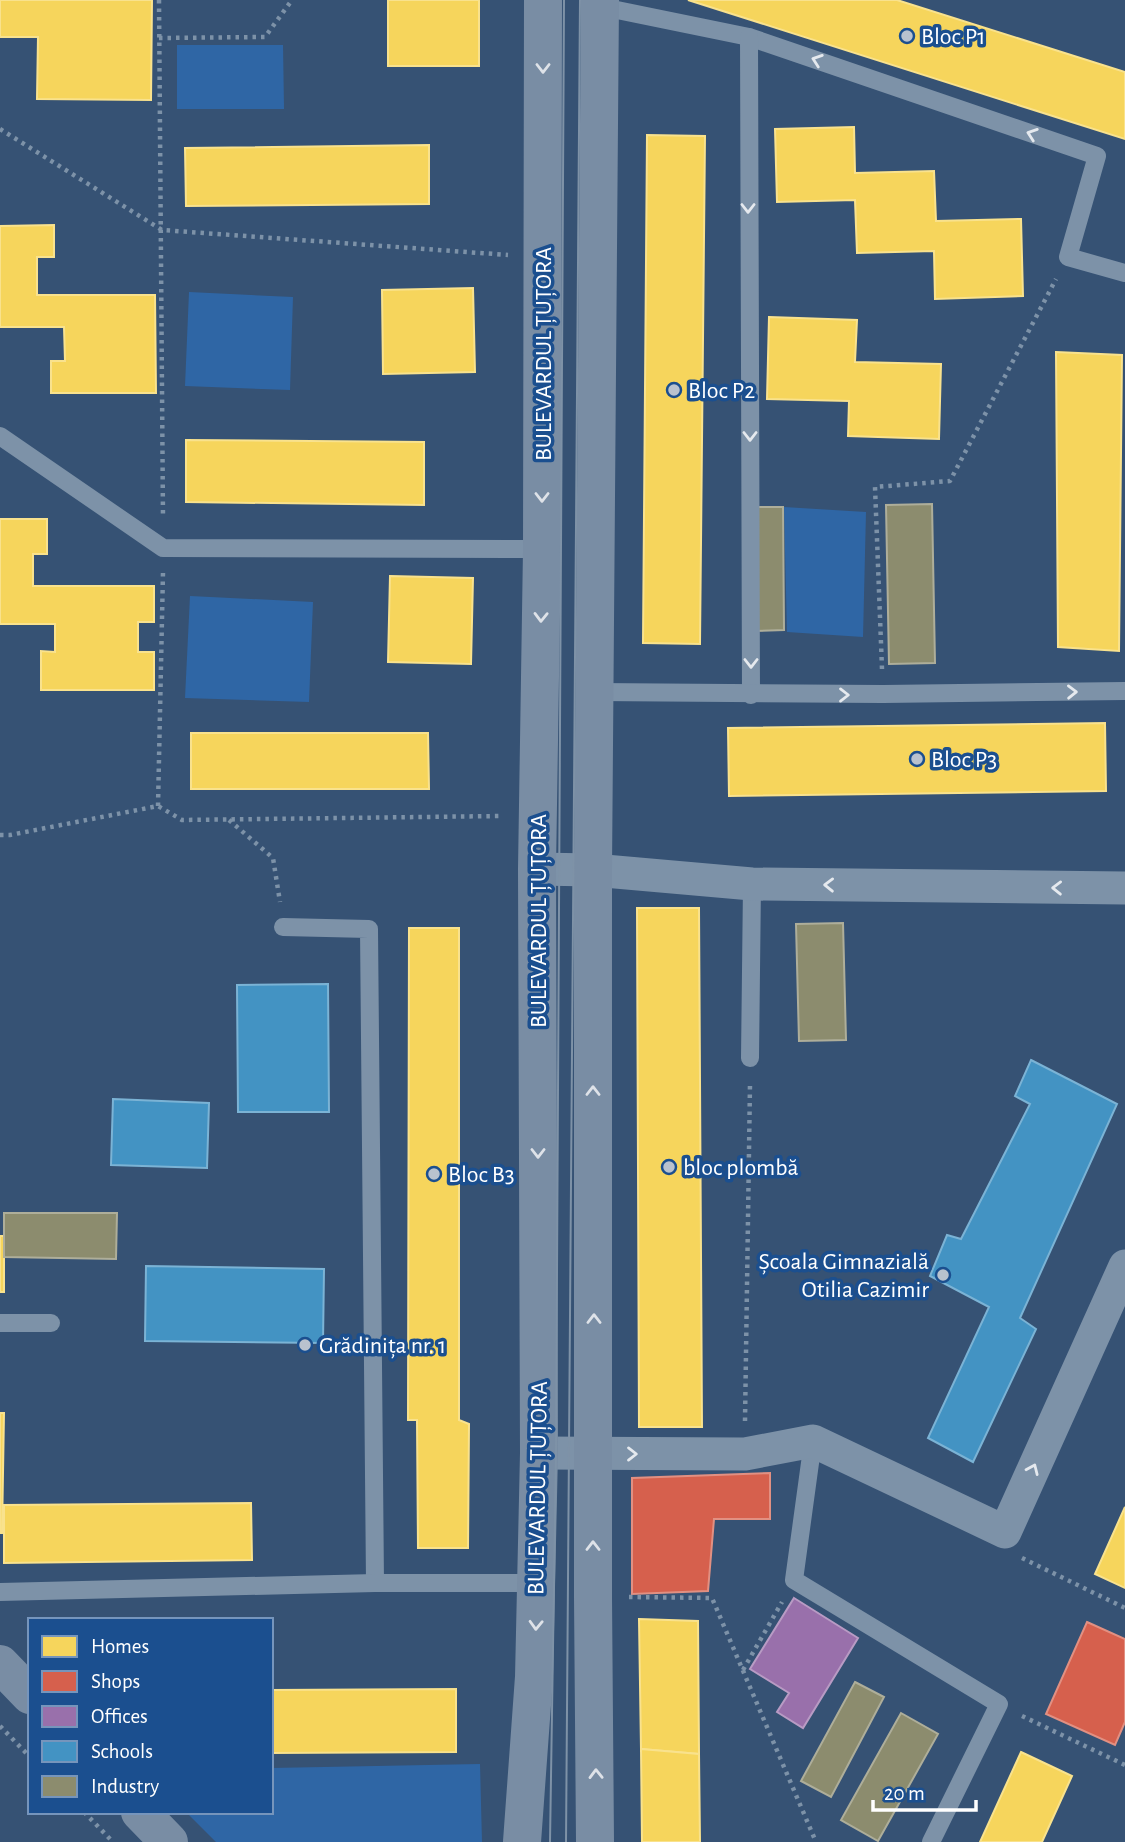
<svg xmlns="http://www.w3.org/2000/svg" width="1125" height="1842" viewBox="0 0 1125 1842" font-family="'Alegreya Sans',sans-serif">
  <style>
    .green { fill: #2f66a5 }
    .homes { fill: #f6d55c; stroke: #f9e28d; stroke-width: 2 }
    .shops { fill: #d6604d; stroke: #e29082; stroke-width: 2 }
    .offices { fill: #9970ab; stroke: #b89bc4; stroke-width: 2 }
    .schools { fill: #4393c3; stroke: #7bb3d5; stroke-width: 2 }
    .industry { fill: #8c8c6e; stroke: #aeae9a; stroke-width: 2 }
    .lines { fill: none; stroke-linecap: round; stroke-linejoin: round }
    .path { stroke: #7d92a8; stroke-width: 4.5; stroke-dasharray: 3.5 5; stroke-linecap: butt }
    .service { stroke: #7d92a8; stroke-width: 18 }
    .minor { stroke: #7d92a8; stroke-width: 33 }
    .secondary { stroke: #798da4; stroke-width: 38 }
    .tram { stroke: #7e92a7; stroke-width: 2 }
    .oneway { stroke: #e5e9ee }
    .oneway2 { stroke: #dee2e8 }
    .poi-dot { fill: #b9c2ce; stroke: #1b4f8f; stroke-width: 2.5 }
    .labels { text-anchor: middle; stroke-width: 7; stroke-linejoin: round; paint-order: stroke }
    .poi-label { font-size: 24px; fill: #fff; stroke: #1b4f8f; text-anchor: start }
    .street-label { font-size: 24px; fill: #fff; stroke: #1b4f8f }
  </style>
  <rect width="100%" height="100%" fill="#365274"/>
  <g class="green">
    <path d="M177,45H283L284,109H177Z"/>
    <path d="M189,292L293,297L290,390L185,386Z"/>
    <path d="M784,507L866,512L863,637L787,632Z"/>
    <path d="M190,596L313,602L309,702L185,698Z"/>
    <path d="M480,1764L482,1842H216L186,1812H271V1768Z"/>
  </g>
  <g class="homes">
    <path d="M0,0H152L151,100L37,99L38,37H0Z"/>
    <rect x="388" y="0" width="91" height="66"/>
    <path d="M688,0H897L1125,72V139Z"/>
    <path d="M854,127L855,173L934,171L936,221L1021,219L1023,296L935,299L934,251L857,253L855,200L777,202L775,129Z"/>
    <path d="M647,135L705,136L700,644L643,643Z"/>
    <path d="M429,145V204L186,206L185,148Z"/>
    <path d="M54,225V257H37V295H155L156,393H51V361H65L64,327H0V226Z"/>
    <path d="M473,288L475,372L383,374L382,290Z"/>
    <path d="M769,317L857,320L855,362L941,364L939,439L848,436L849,401L767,399Z"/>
    <path d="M1056,352L1122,355L1119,651L1058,647Z"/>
    <path d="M186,440L424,442V505L186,502Z"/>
    <path d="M0,519H47V554H33V586H154V622H138V652H154V690H41V651L55,652V624H0Z"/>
    <path d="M390,576L473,578L471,664L388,662Z"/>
    <path d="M1105,723L1106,791L729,796L728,728Z"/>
    <path d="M191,733H428L429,789H191Z"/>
    <path d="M637,908H699L702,1427H639Z"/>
    <path d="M409,928H459V1420L469,1424L468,1548H418L417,1420H408Z"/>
    <rect x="0" y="1236" width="4" height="56"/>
    <path d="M0,1413H4L2,1533H0Z"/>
    <path d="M251,1503L252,1560L4,1563V1505Z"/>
    <path d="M1125,1507V1588L1095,1574Z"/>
    <path d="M639,1619L698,1621L699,1754L641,1749Z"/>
    <path d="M456,1689V1752L271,1753V1690Z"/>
    <path d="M641,1749L699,1754L700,1842H642Z"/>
    <path d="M1021,1752L1072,1776L1042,1842H980Z"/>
  </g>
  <g class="shops">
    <path d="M770,1473V1519H714L708,1591L632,1594V1478Z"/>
    <path d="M1087,1622L1125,1639V1722L1115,1745L1046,1714Z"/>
  </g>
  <path class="offices" d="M794,1598L858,1638L803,1728L777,1712L789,1693L750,1669Z"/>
  <g class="schools">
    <path d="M328,984L329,1112H238L237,985Z"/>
    <path d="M1031,1060L1117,1104L1020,1318L1036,1329L973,1462L928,1438L989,1307L930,1276L947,1235L961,1239L1030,1104L1015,1096Z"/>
    <path d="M113,1099L209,1103L207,1168L111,1165Z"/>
    <path d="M146,1266L324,1269L323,1343L145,1341Z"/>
  </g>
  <g class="industry">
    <path d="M932,504L935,663L889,664L886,505Z"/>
    <path d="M753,507H783L784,630L754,631Z"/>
    <path d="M843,923L846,1040L799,1041L796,924Z"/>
    <path d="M4,1213H117L116,1259L4,1257Z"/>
    <path d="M855,1682L884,1697L831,1797L801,1781Z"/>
    <path d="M901,1713L938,1734L878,1841L841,1820Z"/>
  </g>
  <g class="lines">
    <g class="path">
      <path d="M159,0L163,518"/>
      <path d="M159,38L265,37L292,0"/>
      <path d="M0,129L162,230L508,255"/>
      <path d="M882,669L875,487L950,481L1056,279"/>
      <path d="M158,806L163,572"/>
      <path d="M229,820L273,858L280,902"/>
      <path d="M0,835H10L158,806L182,820L502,816"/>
      <path d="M745,1421L750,1084"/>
      <path d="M1022,1558L1125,1608"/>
      <path d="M629,1597L712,1598L816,1842"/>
      <path d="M743,1670L782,1602"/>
      <path d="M1022,1716L1125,1765"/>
      <path d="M0,1726L30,1757"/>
      <path d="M84,1812L113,1842"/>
    </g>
    <g class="service">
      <path d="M600,10H617L749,37L1097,156L1068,257L1125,273"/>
      <path d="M749,37L751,695"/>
      <path d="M0,436L163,548L542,549"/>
      <path d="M595,692L883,694L1125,691"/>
      <path d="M283,927L369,929L375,1583"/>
      <path d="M750,1058L752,884"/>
      <path d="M0,1323H51"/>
      <path d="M813,1441L794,1580L999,1704L931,1842"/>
      <path d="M0,1592L375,1583H537"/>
    </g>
    <g class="minor">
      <path d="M537,869L593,870L752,884L1125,888"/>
      <path d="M539,1453L745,1454L813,1441L1005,1532L1125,1266"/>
    </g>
    <g class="secondary">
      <path d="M0,1664L30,1695"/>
      <path d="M140,1812L169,1842"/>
      <path d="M522,1842L534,1677L539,1453L537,869L542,549L543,0"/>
      <path d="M595,1842L593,1597V870L600,0"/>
    </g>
    <g class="tram">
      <path d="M550,1842L556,1454L564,0"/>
      <path d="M566,1842C573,1228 577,614 580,0"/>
    </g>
  </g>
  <defs><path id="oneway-chevron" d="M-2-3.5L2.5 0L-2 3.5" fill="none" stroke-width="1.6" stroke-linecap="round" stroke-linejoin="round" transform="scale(1.75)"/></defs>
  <g class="oneway">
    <use href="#oneway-chevron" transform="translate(817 60) rotate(-161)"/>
    <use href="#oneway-chevron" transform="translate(1032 134) rotate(-161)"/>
    <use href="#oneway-chevron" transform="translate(748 208) rotate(90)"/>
    <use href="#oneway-chevron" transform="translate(750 436) rotate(90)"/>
    <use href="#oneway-chevron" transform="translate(751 663) rotate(90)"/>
    <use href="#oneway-chevron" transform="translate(1072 692) rotate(-1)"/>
    <use href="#oneway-chevron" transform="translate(844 695)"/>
    <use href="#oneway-chevron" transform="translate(829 885) rotate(-179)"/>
    <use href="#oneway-chevron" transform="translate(1057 888) rotate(-179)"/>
    <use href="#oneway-chevron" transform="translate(632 1454)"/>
    <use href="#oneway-chevron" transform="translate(1033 1469) rotate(-66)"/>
  </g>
  <g class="oneway2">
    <use href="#oneway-chevron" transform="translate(543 68) rotate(90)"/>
    <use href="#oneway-chevron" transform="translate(542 497) rotate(90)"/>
    <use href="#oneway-chevron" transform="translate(541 617) rotate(91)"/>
    <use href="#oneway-chevron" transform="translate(593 1091) rotate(-90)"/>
    <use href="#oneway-chevron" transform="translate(538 1153) rotate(90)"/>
    <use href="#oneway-chevron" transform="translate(594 1319) rotate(-90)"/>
    <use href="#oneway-chevron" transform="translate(593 1546) rotate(-90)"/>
    <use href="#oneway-chevron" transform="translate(536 1625) rotate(92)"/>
    <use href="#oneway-chevron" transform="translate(596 1774) rotate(-91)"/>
  </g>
  <g class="poi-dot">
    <circle cx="907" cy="36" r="7"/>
    <circle cx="674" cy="390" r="7"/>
    <circle cx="917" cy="759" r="7"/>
    <circle cx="669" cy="1167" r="7"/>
    <circle cx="434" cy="1174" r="7"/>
    <circle cx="943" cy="1275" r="7"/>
    <circle cx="305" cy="1345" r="7"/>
  </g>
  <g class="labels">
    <g class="poi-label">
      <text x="921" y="44">Bloc P1</text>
      <text x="688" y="398">Bloc P2</text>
      <text x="931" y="767">Bloc P3</text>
      <text x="683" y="1175">bloc plombă</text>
      <text x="448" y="1182">Bloc B3</text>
      <text x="929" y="1269" text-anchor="end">Școala Gimnazială<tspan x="929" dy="28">Otilia Cazimir</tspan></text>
      <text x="319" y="1353">Grădinița nr. 1</text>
    </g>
    <g class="street-label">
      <text transform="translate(543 354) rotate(-90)" y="8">BULEVARDUL ȚUȚORA</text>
      <text transform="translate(538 921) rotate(-90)" y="8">BULEVARDUL ȚUȚORA</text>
      <text transform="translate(537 1488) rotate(-89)" y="8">BULEVARDUL ȚUȚORA</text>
    </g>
  </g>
  <rect x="28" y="1618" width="245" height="196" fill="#1b4f8f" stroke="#7695bc" stroke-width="2"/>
  <rect x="42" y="1636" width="35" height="21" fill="#f6d55c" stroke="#7695bc" stroke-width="2"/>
  <text x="91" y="1653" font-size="21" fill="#ffffff">Homes</text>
  <rect x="42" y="1671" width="35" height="21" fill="#d6604d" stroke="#7695bc" stroke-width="2"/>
  <text x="91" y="1688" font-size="21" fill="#ffffff">Shops</text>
  <rect x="42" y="1706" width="35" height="21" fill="#9970ab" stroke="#7695bc" stroke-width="2"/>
  <text x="91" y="1723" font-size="21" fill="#ffffff">Offices</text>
  <rect x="42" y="1741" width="35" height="21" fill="#4393c3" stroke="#7695bc" stroke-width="2"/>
  <text x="91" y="1758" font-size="21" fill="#ffffff">Schools</text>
  <rect x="42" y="1776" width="35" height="21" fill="#8c8c6e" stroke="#7695bc" stroke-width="2"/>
  <text x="91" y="1793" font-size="21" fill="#ffffff">Industry</text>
  <path d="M873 1800v10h103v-10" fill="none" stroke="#ffffff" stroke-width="3.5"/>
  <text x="884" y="1800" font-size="21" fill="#ffffff" stroke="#1b4f8f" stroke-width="5" paint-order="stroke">20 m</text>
</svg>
